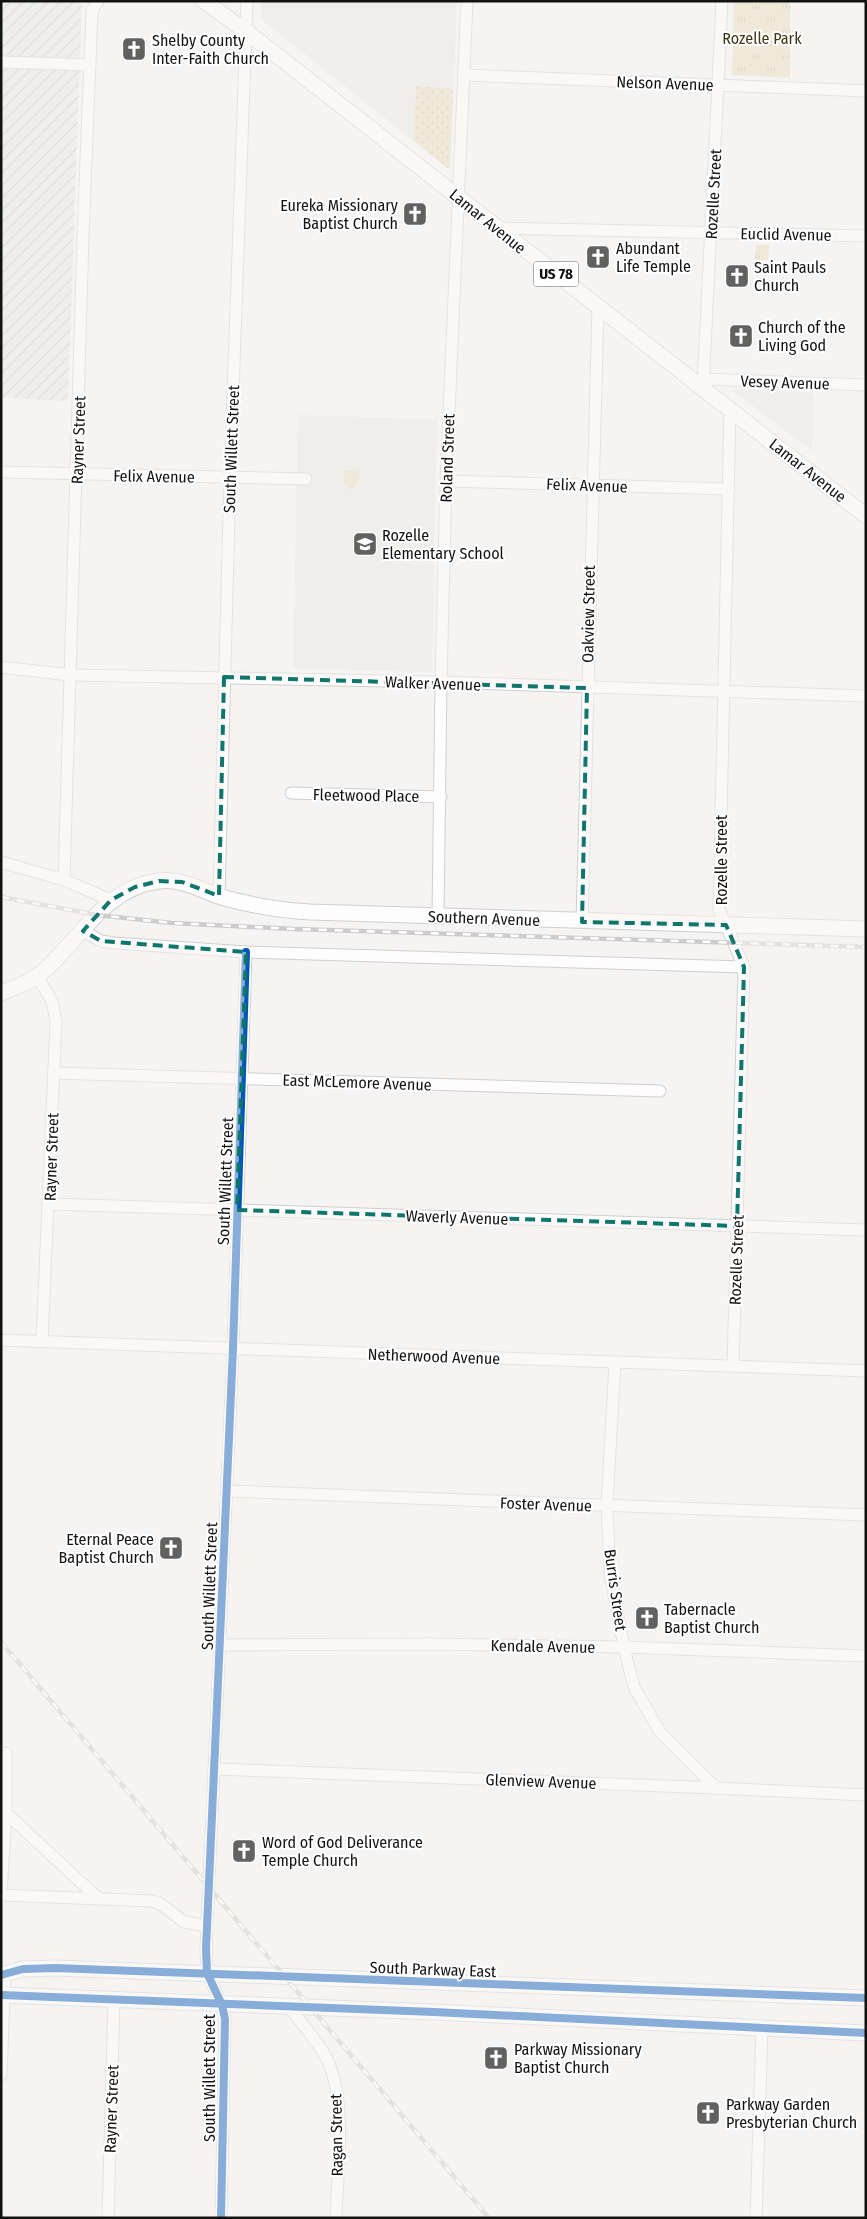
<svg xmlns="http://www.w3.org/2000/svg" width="867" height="2219" viewBox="0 0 867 2219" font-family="'Fira Sans Condensed',sans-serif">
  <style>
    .built { fill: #e9e6e0 }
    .industrial { fill: url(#industrial-furrows) }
    .grass { fill: url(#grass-dots) }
    .park { fill: url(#park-tufts) }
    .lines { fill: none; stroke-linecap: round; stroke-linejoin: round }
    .minor-casing { stroke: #d0cfce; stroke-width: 13 }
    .major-casing { stroke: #d0cfce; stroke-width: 17 }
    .minor { stroke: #fefdfd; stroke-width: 11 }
    .major { stroke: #fefdfd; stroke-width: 15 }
    .rail-casing { stroke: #cdcccc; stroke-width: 4.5 }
    .rail { stroke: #fff; stroke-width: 2.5; stroke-dasharray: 8; stroke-linecap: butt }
    .cycleway-casing { stroke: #fff; stroke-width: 11 }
    .cycleway { stroke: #0057b8; stroke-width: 8 }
    .marked { fill: none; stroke: #0f766e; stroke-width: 4; stroke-dasharray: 10 6; stroke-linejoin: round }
    .labels { text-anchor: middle; stroke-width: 4; stroke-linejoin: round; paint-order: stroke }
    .shield { fill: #fff; stroke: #595958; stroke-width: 1 }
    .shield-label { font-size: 15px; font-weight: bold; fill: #121211 }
    .park-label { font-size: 16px; fill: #403514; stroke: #fff }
    .poi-label { font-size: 16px; fill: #121211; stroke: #fff; text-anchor: start }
    .street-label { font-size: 16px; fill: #121211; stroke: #fff }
  </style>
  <defs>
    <pattern id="industrial-furrows" width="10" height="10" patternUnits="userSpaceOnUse" patternTransform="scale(1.25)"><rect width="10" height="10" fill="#e9e6e0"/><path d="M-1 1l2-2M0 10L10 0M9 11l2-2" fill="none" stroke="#c7c4bf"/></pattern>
    <pattern id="grass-dots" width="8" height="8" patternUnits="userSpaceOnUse" patternTransform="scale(1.25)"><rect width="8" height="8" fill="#e8dcbd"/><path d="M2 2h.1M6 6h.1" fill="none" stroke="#c6bca1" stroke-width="1.8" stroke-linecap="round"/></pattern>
    <pattern id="park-tufts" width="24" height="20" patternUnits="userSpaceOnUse" patternTransform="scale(1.25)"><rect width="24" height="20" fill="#e8dcbd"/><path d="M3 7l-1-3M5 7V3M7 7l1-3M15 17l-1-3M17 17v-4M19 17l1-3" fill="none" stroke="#c6bca1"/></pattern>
  </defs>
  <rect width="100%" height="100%" fill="#f5f4f3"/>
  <g class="built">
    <path d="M261,1H457L450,170L261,19Z"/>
    <path d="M734,389L814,393L812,451L733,391Z"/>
    <path d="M298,415L437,419L432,672L293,669Z"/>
  </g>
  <path class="industrial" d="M1,1H82L68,401L1,398Z"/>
  <path class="grass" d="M416,86L453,89L450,167L447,168L414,141Z"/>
  <g class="park">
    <path d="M734,1H790V78L732,75Z"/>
    <path d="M756,245H769L768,260H755Z"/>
    <path d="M345,471H358V485H355L354,489H347V485L344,484Z"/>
  </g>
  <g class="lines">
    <defs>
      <g id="minor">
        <path d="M1,62L90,65"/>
        <path d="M464,75L866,91"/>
        <path d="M496,228L866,236"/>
        <path d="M704,379L866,385"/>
        <path d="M703,387L722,1"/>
        <path d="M730,409L719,909L744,967L733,1366"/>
        <path d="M1,472L306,479"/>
        <path d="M446,481L729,489"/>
        <path d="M1,667L70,675L441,682L866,696"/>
        <path d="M291,793L441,797"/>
        <path d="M1,862L64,880L111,900"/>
        <path d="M64,880L83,236L92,11L98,1"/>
        <path d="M219,896L230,477L247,1"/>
        <path d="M438,916L441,682L446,481L467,1"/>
        <path d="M582,922L598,307"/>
        <path d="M83,931L101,941L115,943L246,952L744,967"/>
        <path d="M37,976L52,1001L56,1022L42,1341"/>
        <path d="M53,1073L660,1091"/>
        <path d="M49,1204L866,1230"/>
        <path d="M1,1340L866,1371"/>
        <path d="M615,1362L607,1506L610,1573L624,1647L634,1687L660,1732L716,1788"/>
        <path d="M227,1491L866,1515"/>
        <path d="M221,1645L428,1644L624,1647L866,1656"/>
        <path d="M6,1753V1813L1,1895L153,1901L162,1905L184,1922L207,1926"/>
        <path d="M215,1769L716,1788L866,1795"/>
        <path d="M6,1813L99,1899"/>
        <path d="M288,2006C300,2021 313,2036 323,2052C349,2095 337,2169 336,2218"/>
        <path d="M1,2075L5,1972"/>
        <path d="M108,2218L114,2000"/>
        <path d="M221,2218L225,2019L222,2005L207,1973L206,1949L233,1348L246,952"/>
        <path d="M756,2218L762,2027"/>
      </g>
      <g id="major">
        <path d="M204,1L247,32L866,516"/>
        <path d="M1,993C14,988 28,983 39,975C78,943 104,887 159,881C182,878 200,890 221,897C253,906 277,910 310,912L866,929"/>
        <path d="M1,1975L23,1969L55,1968L866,1998"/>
        <path d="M1,1995L434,2012L866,2033"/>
      </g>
    </defs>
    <use href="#minor" class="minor-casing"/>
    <use href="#major" class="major-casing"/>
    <use href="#minor" class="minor"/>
    <use href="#major" class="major"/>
    <defs>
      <g id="rail">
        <path d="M1,897L97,915L172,923L294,929L866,947"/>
        <path d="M1,1642L489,2218"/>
      </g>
    </defs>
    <use href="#rail" class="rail-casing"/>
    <use href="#rail" class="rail"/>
    <defs>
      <g id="cycleway">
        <path d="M1,1975L23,1969L55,1968L866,1998"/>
        <path d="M1,1995L434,2012L866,2033"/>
        <path d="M221,2218L225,2019L222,2005L207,1973L206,1949L233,1348L246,952"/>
      </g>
    </defs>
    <use href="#cycleway" class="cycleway-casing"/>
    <use href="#cycleway" class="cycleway"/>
  </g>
  <path d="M0 0H867V2219H0ZM224,677L587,688L582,922L726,925L744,967L737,1226L237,1210L246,952L101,941L83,931L111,900L135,887L159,881L182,882L219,896Z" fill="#f5f4f3" fill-opacity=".55" fill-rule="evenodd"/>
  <path class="marked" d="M224,677L587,688L582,922L726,925L744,967L737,1226L237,1210L246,952L101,941L83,931L111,900L135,887L159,881L182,882L219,896Z"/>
  <defs>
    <symbol id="church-square" viewBox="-11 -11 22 22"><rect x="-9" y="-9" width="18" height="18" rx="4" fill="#616160" stroke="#fff"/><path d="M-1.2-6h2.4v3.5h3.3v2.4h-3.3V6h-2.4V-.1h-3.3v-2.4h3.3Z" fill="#fff"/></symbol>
    <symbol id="school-square" viewBox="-11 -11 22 22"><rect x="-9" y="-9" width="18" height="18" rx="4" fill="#616160" stroke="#fff"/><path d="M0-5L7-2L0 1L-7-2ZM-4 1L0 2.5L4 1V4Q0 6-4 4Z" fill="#fff"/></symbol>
  </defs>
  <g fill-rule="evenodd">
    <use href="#church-square" x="120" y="35" width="28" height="28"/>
    <use href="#church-square" x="401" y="200" width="28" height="28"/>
    <use href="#church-square" x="584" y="243" width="28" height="28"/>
    <use href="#church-square" x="723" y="262" width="28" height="28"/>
    <use href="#church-square" x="727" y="322" width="28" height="28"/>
    <use href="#school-square" x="351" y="530" width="28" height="28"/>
    <use href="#church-square" x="157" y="1534" width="28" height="28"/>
    <use href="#church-square" x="633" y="1604" width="28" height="28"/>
    <use href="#church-square" x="230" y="1837" width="28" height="28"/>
    <use href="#church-square" x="482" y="2044" width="28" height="28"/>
    <use href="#church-square" x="694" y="2099" width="28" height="28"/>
  </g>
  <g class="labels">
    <rect class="shield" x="533.5" y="261.5" width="45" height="25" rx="4"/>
    <g class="shield-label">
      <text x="556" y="279">US 78</text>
    </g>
    <g class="park-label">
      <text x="762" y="44">Rozelle Park</text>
    </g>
    <g class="poi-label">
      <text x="152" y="46">Shelby County<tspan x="152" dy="18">Inter-Faith Church</tspan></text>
      <text x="398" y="211" text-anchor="end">Eureka Missionary<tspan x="398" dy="18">Baptist Church</tspan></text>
      <text x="616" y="254">Abundant<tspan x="616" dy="18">Life Temple</tspan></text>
      <text x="754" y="273">Saint Pauls<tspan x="754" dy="18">Church</tspan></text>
      <text x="758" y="333">Church of the<tspan x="758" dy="18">Living God</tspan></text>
      <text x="382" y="541">Rozelle<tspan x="382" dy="18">Elementary School</tspan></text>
      <text x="154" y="1545" text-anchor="end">Eternal Peace<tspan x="154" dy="18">Baptist Church</tspan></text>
      <text x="664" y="1615">Tabernacle<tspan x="664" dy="18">Baptist Church</tspan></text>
      <text x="262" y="1848">Word of God Deliverance<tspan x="262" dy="18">Temple Church</tspan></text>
      <text x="514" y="2055">Parkway Missionary<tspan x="514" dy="18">Baptist Church</tspan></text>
      <text x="726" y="2110">Parkway Garden<tspan x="726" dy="18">Presbyterian Church</tspan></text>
    </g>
    <g class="street-label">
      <text transform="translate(665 83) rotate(2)" y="6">Nelson Avenue</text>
      <text transform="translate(713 194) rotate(-87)" y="6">Rozelle Street</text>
      <text transform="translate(488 221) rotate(39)" y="6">Lamar Avenue</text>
      <text transform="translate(786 234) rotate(1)" y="6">Euclid Avenue</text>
      <text transform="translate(785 382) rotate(2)" y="6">Vesey Avenue</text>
      <text transform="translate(78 440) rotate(-88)" y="6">Rayner Street</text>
      <text transform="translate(231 449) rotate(-88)" y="6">South Willett Street</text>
      <text transform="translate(447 458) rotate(-88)" y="6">Roland Street</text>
      <text transform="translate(808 470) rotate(38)" y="6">Lamar Avenue</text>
      <text transform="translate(154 476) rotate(1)" y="6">Felix Avenue</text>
      <text transform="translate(587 485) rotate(2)" y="6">Felix Avenue</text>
      <text transform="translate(588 614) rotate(-89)" y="6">Oakview Street</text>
      <text transform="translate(433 683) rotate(2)" y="6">Walker Avenue</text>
      <text transform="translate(366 795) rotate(1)" y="6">Fleetwood Place</text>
      <text transform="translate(721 860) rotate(-90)" y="6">Rozelle Street</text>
      <text transform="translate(484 918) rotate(2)" y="6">Southern Avenue</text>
      <text transform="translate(357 1082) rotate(2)" y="6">East McLemore Avenue</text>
      <text transform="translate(51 1157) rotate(-88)" y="6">Rayner Street</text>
      <text transform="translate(225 1181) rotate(-88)" y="6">South Willett Street</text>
      <text transform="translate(457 1217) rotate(2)" y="6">Waverly Avenue</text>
      <text transform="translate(736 1260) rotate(-88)" y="6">Rozelle Street</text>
      <text transform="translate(434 1356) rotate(2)" y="6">Netherwood Avenue</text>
      <text transform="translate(546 1504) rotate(2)" y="6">Foster Avenue</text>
      <text transform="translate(209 1586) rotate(-88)" y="6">South Willett Street</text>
      <text transform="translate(616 1590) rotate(82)" y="6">Burris Street</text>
      <text transform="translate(543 1646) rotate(1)" y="6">Kendale Avenue</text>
      <text transform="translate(541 1781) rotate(2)" y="6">Glenview Avenue</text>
      <text transform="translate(433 1969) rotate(2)" y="6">South Parkway East</text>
      <text transform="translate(209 2078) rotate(-90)" y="6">South Willett Street</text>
      <text transform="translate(111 2109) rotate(-88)" y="6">Rayner Street</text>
      <text transform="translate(336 2135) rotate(-91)" y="6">Ragan Street</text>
    </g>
  </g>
  <rect width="867" height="2219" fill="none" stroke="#121211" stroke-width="5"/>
</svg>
